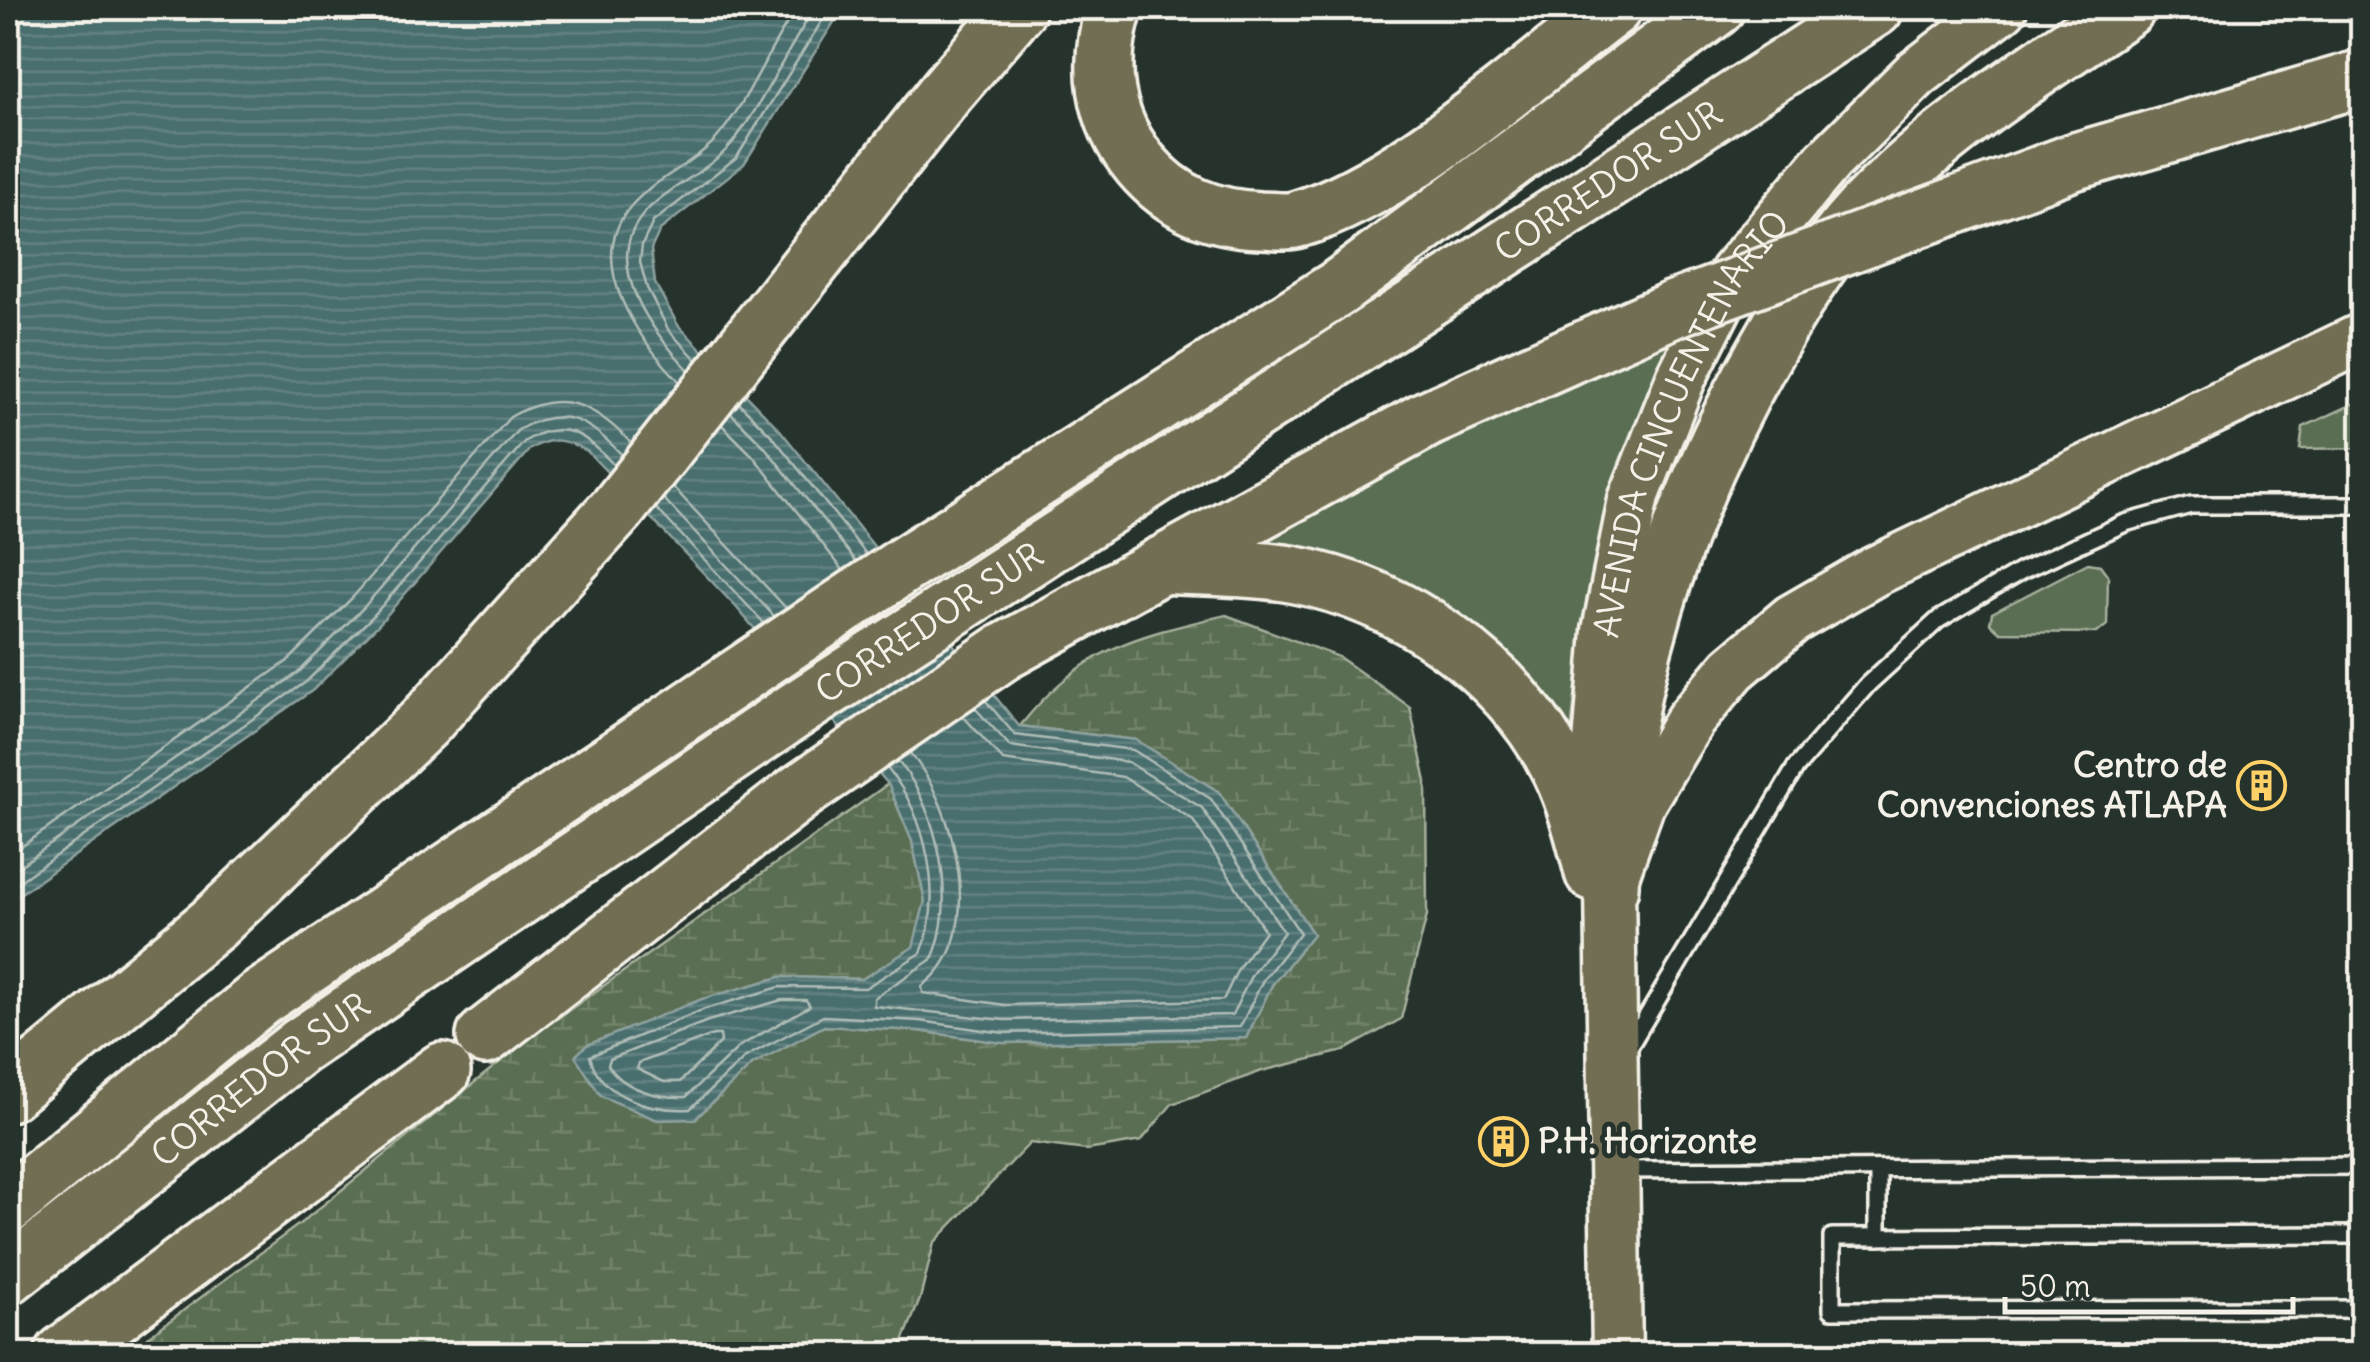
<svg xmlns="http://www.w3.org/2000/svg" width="2370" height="1362" viewBox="0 0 2370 1362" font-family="Delius,sans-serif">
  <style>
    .green { fill: #5a6e52; stroke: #a7b09d; stroke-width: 2.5 }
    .wetland { fill: url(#wetland-marsh); stroke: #a7b09d; stroke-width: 2.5 }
    .water { fill: url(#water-rules); stroke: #8ea29f; stroke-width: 2.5 }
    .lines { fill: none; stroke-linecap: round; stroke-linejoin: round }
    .shore { stroke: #b0bdb7; stroke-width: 2.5 }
    .service-casing { stroke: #f4f1e8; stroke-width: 22 }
    .primary-casing { stroke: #f4f1e8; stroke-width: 55 }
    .motorway-casing { stroke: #f4f1e8; stroke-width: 62 }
    .service { stroke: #26332d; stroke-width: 15 }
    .primary { stroke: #726e52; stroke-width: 48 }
    .motorway { stroke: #726e52; stroke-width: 55 }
    .motorway-bridge-casing { stroke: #f4f1e8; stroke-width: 62; stroke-linecap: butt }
    .motorway-bridge { stroke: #726e52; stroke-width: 55 }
    .labels { text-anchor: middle; stroke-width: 10; stroke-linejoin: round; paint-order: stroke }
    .street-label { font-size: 35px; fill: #f4f1e8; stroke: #26332d }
    .poi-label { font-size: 35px; font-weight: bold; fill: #f4f1e8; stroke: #26332d; text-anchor: end }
  </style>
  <defs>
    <pattern id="wetland-marsh" width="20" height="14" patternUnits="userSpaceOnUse" patternTransform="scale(2.5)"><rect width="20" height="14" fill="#5a6e52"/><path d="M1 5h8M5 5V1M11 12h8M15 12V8" fill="none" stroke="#72836b"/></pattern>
    <pattern id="water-rules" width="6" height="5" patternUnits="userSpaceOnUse" patternTransform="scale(2.5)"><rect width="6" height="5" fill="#4a6e6e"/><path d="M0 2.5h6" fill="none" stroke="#658383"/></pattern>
  </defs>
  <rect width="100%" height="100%" fill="#26332d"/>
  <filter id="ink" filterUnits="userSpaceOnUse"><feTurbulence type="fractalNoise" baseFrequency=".01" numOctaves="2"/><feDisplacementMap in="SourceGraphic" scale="20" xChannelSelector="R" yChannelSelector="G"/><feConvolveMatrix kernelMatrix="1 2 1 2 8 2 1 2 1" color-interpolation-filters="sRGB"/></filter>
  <g filter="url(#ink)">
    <g class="green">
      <path d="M1687,326L1613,499L1583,622L1570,742L1540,701L1228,546L1400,449Z"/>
      <path d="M2362,400V448L2300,449L2303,427Z"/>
      <path d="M2088,563L2100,565L2108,576L2107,625L2097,633L2000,632L1990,623L1992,613Z"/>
    </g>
    <path class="wetland" d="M1226,615L1339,657L1410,707L1426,782L1427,915L1401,1019L1343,1051L1262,1071L1172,1104L1141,1141L1087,1150L1030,1143L934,1243L920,1299L898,1354H125L302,1222L527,1040L888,784L912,841L925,901L914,947L862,979L780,977L702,1000L587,1045L576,1057L695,1119L753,1064L824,1026L919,1031L1003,1043L1246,1038L1272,985L1313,934L1219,792L1136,740L1020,726C1083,648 1131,637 1226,615Z"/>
    <path class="water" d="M8,8H843L744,164L660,230L651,249L655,283L678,325L780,430L1019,726L1136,740L1219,792L1313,934L1272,985L1246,1038L1003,1043L919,1031L824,1026L753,1064L695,1119L657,1120L601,1096L575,1056L587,1045L702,999L780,977L862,979L913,947L925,901L912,841L888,784L736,607L587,451C564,439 553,436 530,449L380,623L313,690L8,902Z"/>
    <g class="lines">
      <g class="shore">
        <path d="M697,360L669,331L647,288L640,262L642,245L653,222L737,157L830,8"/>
        <path d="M689,370C654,334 601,266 642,216C664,189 702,175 726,150C757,117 787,48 815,8"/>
        <path d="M680,382C639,340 582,263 631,206C654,179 692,165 716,139C749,101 768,48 797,8"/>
        <path d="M739,403L773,437L866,554"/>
        <path d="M731,413L764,446L856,561"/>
        <path d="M722,425L753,456L843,570"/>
        <path d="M673,487L786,608"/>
        <path d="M664,499L774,616"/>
        <path d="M656,508L764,623"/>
        <path d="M910,753C956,806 989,940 922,986L923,993L1005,1005L1223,1000L1239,967L1265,931L1192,819L1123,777L1003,760L963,716"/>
        <path d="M898,761C938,808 958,902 932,959L874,998V1006L1004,1020L1232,1015L1252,974L1284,932L1202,808L1128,762L1010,746L975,708"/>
        <path d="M887,768C927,815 944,897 921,953L865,988L780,987L705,1009L590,1056C600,1098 652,1111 690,1109L747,1056L823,1016L920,1021L1004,1033L1240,1027L1263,980L1300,933L1211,799L1133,750L1015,735L986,701"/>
        <path d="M8,856L288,661L353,597L510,417C561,388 593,403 631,443"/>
        <path d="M8,874L298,673L364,607L518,430C563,404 589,420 622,455"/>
        <path d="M8,889L306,682L373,616L525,441C565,417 585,435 614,465"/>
        <path d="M782,1000H806L810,1006L740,1046L686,1097C658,1098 624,1090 608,1065L610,1059L708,1021Z"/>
        <path d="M713,1035H720L721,1042L680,1082H664L637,1069L639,1063Z"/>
      </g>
      <defs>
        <g id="service">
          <path d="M1627,1050L1796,767L1868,684L1938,620L2021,571L2125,523L2191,505H2362"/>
          <path d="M1878,1169V1237"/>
          <path d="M1621,1170L2362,1166"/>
          <path d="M2362,1235L1832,1237V1310L2362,1309"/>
        </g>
        <g id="primary">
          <path id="s1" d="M1594,795L1607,631L1633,500L1681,378L1734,273L1828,161L1916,74L2002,8"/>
          <path d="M1617,1354L1610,887L1640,803L1690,720L1733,669L1792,619L1875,571L2362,338"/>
        </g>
        <g id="motorway">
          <path d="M1114,8C1097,64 1102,118 1141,165C1173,203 1212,218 1260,220C1272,220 1287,223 1298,219C1402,189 1525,74 1613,8"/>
          <path d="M2076,161L2362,78"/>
          <path d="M1161,565C1203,568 1249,567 1291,574C1401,594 1510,668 1560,770C1576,803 1584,837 1593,872"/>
          <path d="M1610,887C1614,696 1673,512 1768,347C1798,294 1834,237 1879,194C1953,122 2043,65 2127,8"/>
          <path d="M485,1036L800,792L1002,653L1427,419"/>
          <path d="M8,1093L214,923L424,723L618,508L947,91L1018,8"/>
          <path d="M8,1205L259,999L904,565L1337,289L1716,8"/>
          <path id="s2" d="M8,1276L300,1046L797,709L1875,8"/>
          <path d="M63,1354L442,1071"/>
        </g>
      </defs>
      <use href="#service" class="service-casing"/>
      <use href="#primary" class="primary-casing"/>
      <use href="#motorway" class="motorway-casing"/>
      <use href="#service" class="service"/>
      <use href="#primary" class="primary"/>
      <use href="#motorway" class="motorway"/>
      <defs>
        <path id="motorway-bridge" d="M1427,419L1674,309L2076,161"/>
      </defs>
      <use href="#motorway-bridge" class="motorway-bridge-casing"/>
      <use href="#motorway-bridge" class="motorway-bridge"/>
    </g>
  </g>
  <defs>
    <symbol id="building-ring" viewBox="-11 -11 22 22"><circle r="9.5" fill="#26332d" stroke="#ffd166" stroke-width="1.5"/><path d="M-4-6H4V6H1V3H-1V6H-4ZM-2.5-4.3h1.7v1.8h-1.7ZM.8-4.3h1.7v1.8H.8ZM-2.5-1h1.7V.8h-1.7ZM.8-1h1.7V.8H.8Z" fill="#ffd166"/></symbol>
  </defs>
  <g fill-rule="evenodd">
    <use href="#building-ring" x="2234" y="758" width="55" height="55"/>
    <use href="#building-ring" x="1476" y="1114" width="55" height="55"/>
  </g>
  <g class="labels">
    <g class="street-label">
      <text dy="12" stroke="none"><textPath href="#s2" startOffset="1940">CORREDOR SUR</textPath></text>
      <text dy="12" stroke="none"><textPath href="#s1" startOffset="390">AVENIDA CINCUENTENARIO</textPath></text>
      <text dy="12" stroke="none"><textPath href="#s2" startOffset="1130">CORREDOR SUR</textPath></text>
      <text dy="12" stroke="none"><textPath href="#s2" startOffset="320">CORREDOR SUR</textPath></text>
    </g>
    <g class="poi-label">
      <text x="2227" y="777">Centro de<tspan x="2227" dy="40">Convenciones ATLAPA</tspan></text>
      <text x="1538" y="1153" text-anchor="start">P.H. Horizonte</text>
    </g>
  </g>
  <rect width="2370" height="1362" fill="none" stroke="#26332d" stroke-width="40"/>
  <rect x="20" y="20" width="2330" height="1322" fill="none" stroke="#f4f1e8" stroke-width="4" filter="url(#ink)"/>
  <path d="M2005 1297v15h288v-15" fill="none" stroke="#f4f1e8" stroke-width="5"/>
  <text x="2020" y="1297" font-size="30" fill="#f4f1e8" stroke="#26332d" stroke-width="8" paint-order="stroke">50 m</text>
</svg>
